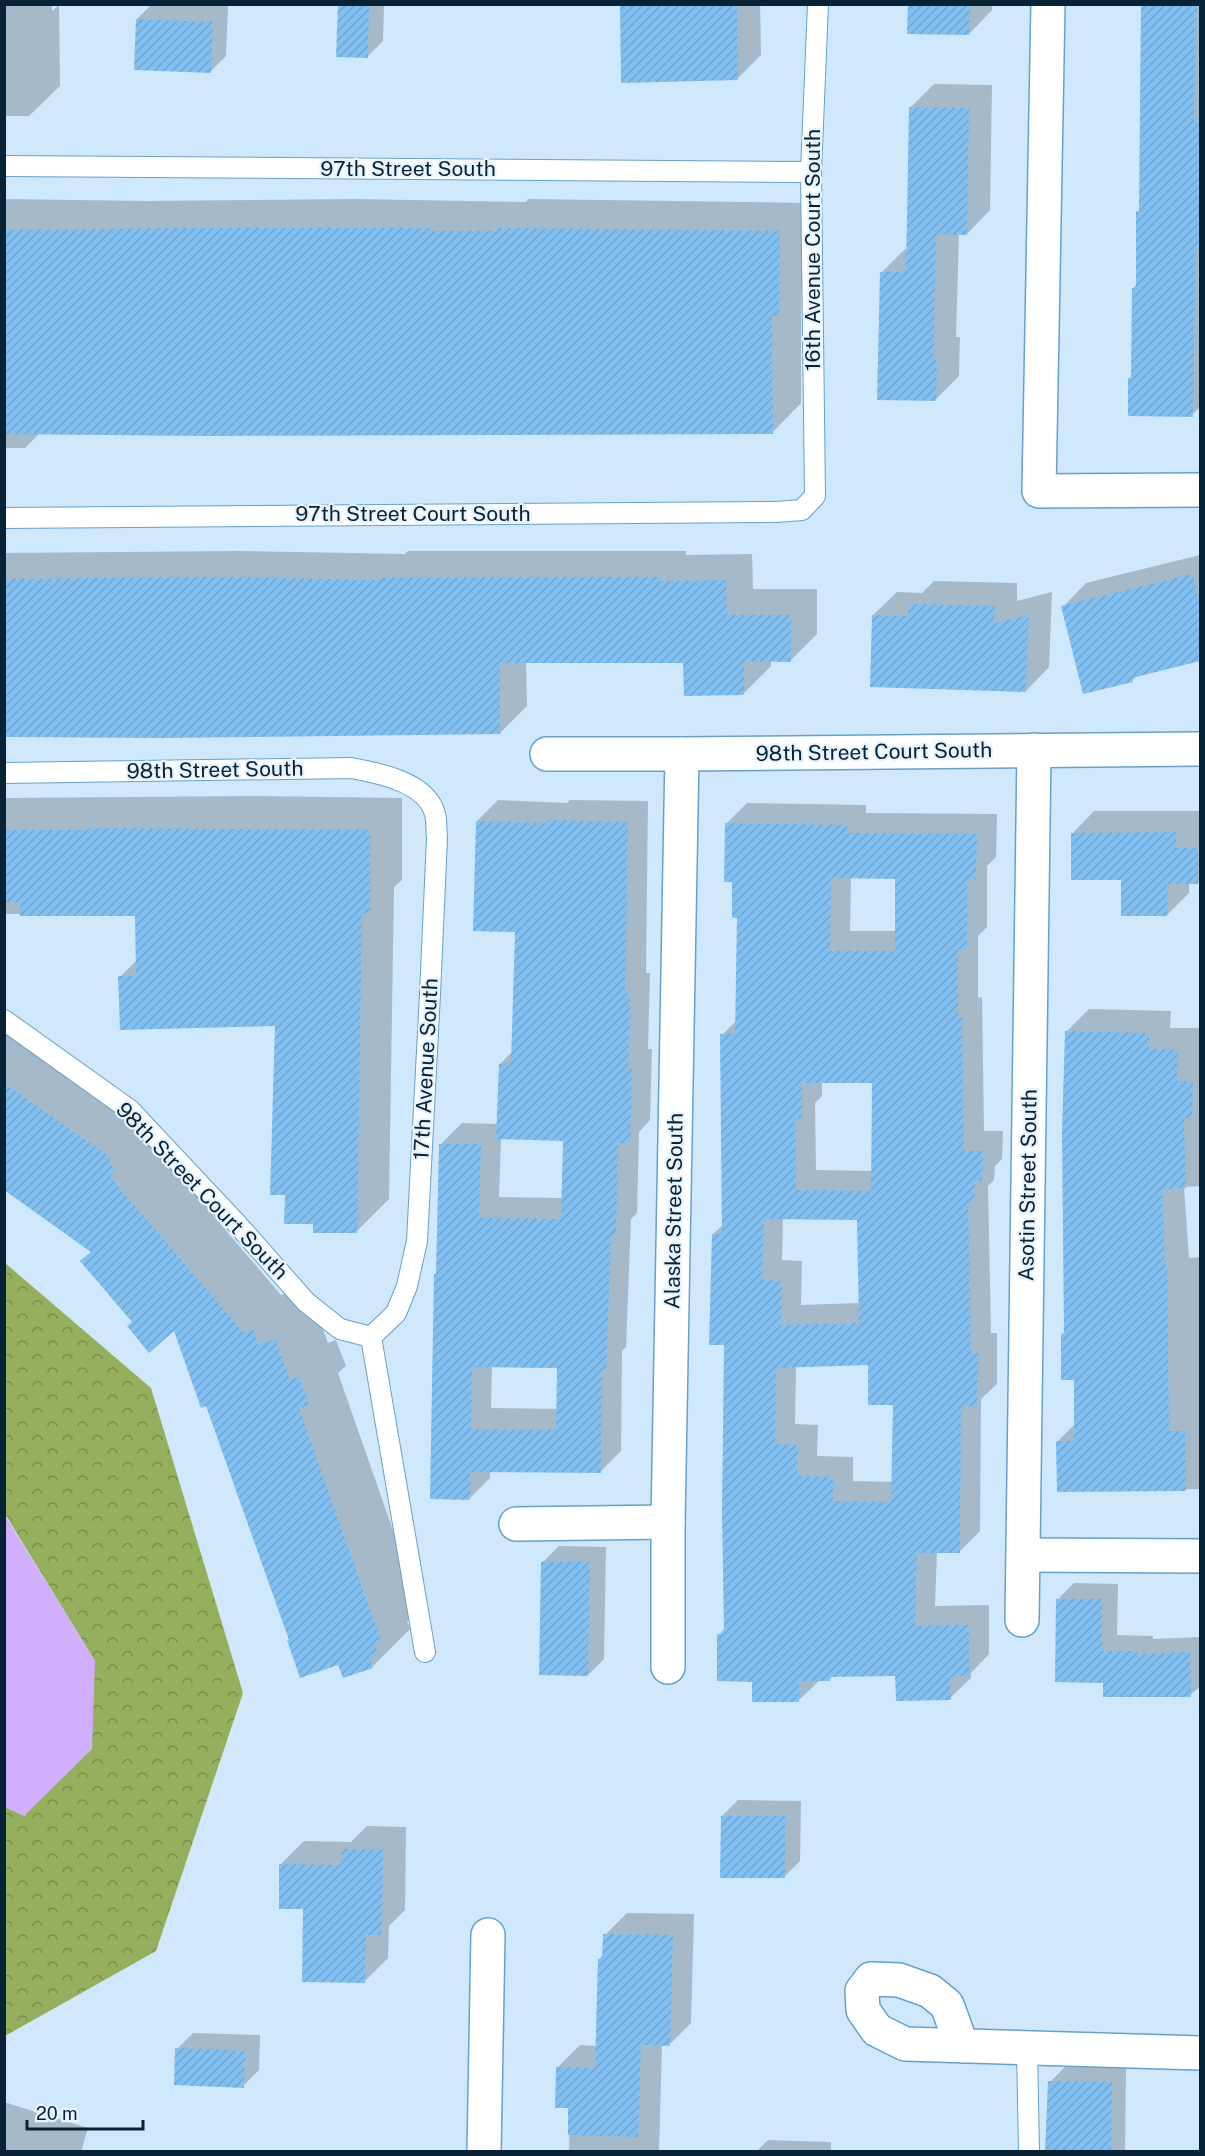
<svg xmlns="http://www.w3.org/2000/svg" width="1205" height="2156" viewBox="0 0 1205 2156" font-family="'Public Sans',sans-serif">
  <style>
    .forest { fill: url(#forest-crowns) }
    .water { fill: #d1affd }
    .shadow { fill: #0003; fill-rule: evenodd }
    .building { fill: url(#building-hatch); fill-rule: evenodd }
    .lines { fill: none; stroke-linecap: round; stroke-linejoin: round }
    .lane-casing { stroke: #64a1d1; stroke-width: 22 }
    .street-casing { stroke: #64a1d1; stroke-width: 36 }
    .lane { stroke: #fff; stroke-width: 20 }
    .street { stroke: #fff; stroke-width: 33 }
    .labels { text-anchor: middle; stroke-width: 4.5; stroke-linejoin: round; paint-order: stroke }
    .street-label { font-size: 21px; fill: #082235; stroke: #e7f3fe }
  </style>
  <defs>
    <pattern id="forest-crowns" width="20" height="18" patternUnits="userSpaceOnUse" patternTransform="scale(1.5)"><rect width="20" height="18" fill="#95af5d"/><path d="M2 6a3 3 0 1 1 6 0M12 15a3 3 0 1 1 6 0" fill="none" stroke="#788e4e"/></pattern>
    <pattern id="building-hatch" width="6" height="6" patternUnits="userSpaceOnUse" patternTransform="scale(1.5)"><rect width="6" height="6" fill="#82c0f2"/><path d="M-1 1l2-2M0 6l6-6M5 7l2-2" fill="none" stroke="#6fa5d0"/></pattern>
  </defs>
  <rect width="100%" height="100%" fill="#cfe8fc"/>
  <path class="forest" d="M5,1263L151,1388L243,1693L156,1951L5,2036V1807L25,1816L95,1661L5,1514Z"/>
  <path class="water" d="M4,1514L95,1661L92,1749L24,1816L5,1807Z"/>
  <g class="shadow">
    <path d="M4,4H52V11L59,5L60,86L29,116H4Z"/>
    <path d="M152,4L228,6L226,56L210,72L137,19Z"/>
    <path d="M384,4L383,41L367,57L340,5Z"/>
    <path d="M621,4H760L761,55L737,79Z"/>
    <path d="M909,4H992V10L969,34Z"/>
    <path d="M1142,4H1200V407L1192,415L1130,378L1132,376L1133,288L1137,284L1138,212L1140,210Z"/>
    <path d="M934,84L992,85L990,210L967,234L959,233L956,337H960L959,376L936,399L882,272L905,249H908L910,108Z"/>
    <path d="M4,199L145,201L355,199L526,202L528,199L808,203V286L801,292V403L772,433L41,432L25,448H4Z"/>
    <path d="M237,551L405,554L408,551H686V555L752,554L753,589H817V634L790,661L771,660V666L744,693L685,662H526L527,706L500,733L4,736V553Z"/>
    <path d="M1200,555V660L1137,676L1132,681L1063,607L1086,583Z"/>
    <path d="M934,581L1017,583V601L1052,592L1049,667L1026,691L873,615L897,592L922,593Z"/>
    <path d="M253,796L402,798V880L394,887L389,1199L356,1232L315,1223L286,1194L277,1025L120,977L137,960L136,914H4V798Z"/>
    <path d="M498,800L567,803L570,800L648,801L646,973H650L648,1049H652L650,1120L639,1132L637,1213L631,1219L626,1347L622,1351L621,1451L600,1472L490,1470V1478L469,1499L438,1273L441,1144L462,1123L498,1124L500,1064L513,1051L516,930L477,821ZM501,1138L564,1140L563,1198L499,1197ZM492,1366L559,1367L558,1409L491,1408Z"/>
    <path d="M747,803L866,805V813L997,814L996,857L987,866V927L978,936V998L982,997L984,1131H1003L1002,1159L995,1166L994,1180L988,1186L991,1333H997V1384L981,1399L980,1531L959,1552L937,1551L935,1606L989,1605V1654L971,1673V1678L950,1698L897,1674L833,1676L829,1680H820L798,1701L754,1680L719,1635L725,1628L726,1343L713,1234L724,1224L722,1035L737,1020L739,917L726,824ZM851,877L897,878L896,931H850ZM822,1082H873L872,1171L816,1170L815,1103L822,1096ZM783,1217L859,1219L860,1303L801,1305L802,1261L782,1260ZM870,1364L894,1404L893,1482L853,1481V1457L817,1456L818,1425L795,1424L796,1366Z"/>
    <path d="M1094,811H1200V882H1189V893L1167,915L1072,834Z"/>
    <path d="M1089,1009L1171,1011L1170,1028H1200V1186L1184,1187L1189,1258L1200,1257V1489L1058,1491V1441L1076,1423V1379L1062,1334L1066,1331L1067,1031Z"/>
    <path d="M4,1018L148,1120L147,1138L281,1295L291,1292L296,1308L313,1302L328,1343L336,1340L346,1366L338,1373L418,1602L415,1614L407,1621L410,1629L372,1667L339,1663L290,1639L207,1404L175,1329L134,1321L92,1251L4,1186Z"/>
    <path d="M559,1546L606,1547L604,1659L588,1675L543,1562Z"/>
    <path d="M1074,1583L1118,1584L1117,1635L1153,1636V1639L1200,1637V1687L1190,1695L1105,1681L1058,1599Z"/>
    <path d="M738,1800L801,1801L800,1861L784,1877L722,1816Z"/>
    <path d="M367,1826L406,1827L405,1910L389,1926L388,1958L364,1982L305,1907L281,1864L304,1841L351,1842Z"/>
    <path d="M627,1913L694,1914L691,2023L669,2045L662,2044L659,2152H569L570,2107L558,2067L580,2045L597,2046L599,1959L604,1954L605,1935Z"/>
    <path d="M193,2033L260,2035L259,2070L243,2086L177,2049Z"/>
    <path d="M1065,2067L1126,2068L1125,2152H1047L1050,2082Z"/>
    <path d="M4,2102L88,2128L81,2152H4Z"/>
    <path d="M768,2140L831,2142V2152H756Z"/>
  </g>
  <g class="building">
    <path d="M338,4H369L368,58L336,57Z"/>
    <path d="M620,4H737L738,80L621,83Z"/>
    <path d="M908,4H970L969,35L907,34Z"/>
    <path d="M1141,4H1197L1194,122H1200V250H1196L1193,417L1128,416V378H1131L1132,288H1136V211L1139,212Z"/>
    <path d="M136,19L213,22L211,73L134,70Z"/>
    <path d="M909,107L969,108L967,235L936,234L933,360L937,361L936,401L877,400L880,272H906Z"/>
    <path d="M194,228H430V231H498V228L780,231L779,316H772L773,434L207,436L4,434V230Z"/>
    <path d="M1193,574L1200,606V661L1132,678L1133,682L1083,694L1061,606Z"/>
    <path d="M209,577L379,580V578L659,577V581L726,580L727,615H791V662L744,661V695L684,696L683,663H500V734L162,738L4,737V579Z"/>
    <path d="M909,604L995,606L994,623L1029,615L1026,692L870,687L872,615L908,616Z"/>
    <path d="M547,820L628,822L625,993H630L628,1069H632L630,1143H618L616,1236H611L606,1370L602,1369L601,1473L470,1472V1500L430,1499L434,1274H436L439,1144H481L479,1218L561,1219L563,1141L496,1139L499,1064H511L515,932L473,931L476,821L547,823ZM472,1367L557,1368L556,1430L471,1429Z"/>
    <path d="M725,823L847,825L846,833L977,834L976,879H967V949H958V1017H962L964,1151H983L982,1181H975L974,1202H968L971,1353H978L977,1406H961L960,1553H917L915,1626L969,1625V1676L950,1677L951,1700L896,1701L895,1676L830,1677V1681H799V1702H752V1682L717,1681V1634H724L722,1511L724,1345H709L712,1234H722L720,1034H735L737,918H732V882H724ZM831,878L895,879V951H830ZM802,1083H872L871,1191L796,1190L795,1118L802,1119ZM764,1219L857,1220L859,1323L781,1325L782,1281L762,1280ZM868,1365V1405H893L891,1502L833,1501V1477L797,1476L798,1445L775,1444L776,1368Z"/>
    <path d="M89,828L370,830V914H362L357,1233H313V1224H284L285,1195H270L275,1026L120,1030L118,976H136L135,916H20V902H4V830H89Z"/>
    <path d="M1176,832V848H1198V884H1167V916H1121V880H1071V833Z"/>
    <path d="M1065,1031L1149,1033V1049L1178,1050L1177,1081L1193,1082L1192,1118H1184L1186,1188L1162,1189L1165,1265H1167L1169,1431H1185L1186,1491L1057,1492L1056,1441H1074V1380H1061V1334H1064L1062,1132Z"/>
    <path d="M4,1083L111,1158L107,1163L116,1169L110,1177L243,1332L253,1329L258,1345L275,1339L290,1380L299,1377L309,1405L299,1408L381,1641L374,1643L378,1653L369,1656L373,1668L343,1678L338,1665L300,1678L287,1640H289L206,1406L201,1408L174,1331L149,1353L127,1326L132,1322L80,1261L91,1252L4,1190Z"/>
    <path d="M541,1562H590L588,1676L539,1675Z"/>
    <path d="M1056,1599H1102V1651H1137V1654L1190,1652L1191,1697H1103V1683L1055,1682Z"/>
    <path d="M721,1816H785V1878H720Z"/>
    <path d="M342,1849L383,1850L382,1935H366L365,1983L302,1982L303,1909H279V1864L341,1865Z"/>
    <path d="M603,1934L673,1935L670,2046L641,2045L638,2137L568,2135V2108H555L556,2067L595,2068L598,1959H602Z"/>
    <path d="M175,2048L245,2051L244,2088L174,2085Z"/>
    <path d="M1048,2081L1112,2082L1111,2151H1045Z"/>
  </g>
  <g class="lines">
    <defs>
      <g id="lane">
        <path d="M4,166L811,172"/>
        <path d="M4,518L776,512L802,510L815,496L811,172L818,4"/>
        <path d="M4,773L351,768C378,773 427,782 435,814C437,821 436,830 437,838L430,994L417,1241L407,1286L396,1313L371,1337"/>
        <path d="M4,1020L130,1110L238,1225L306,1302L340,1329L371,1337"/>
        <path d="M371,1337L425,1652"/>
        <path d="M1027,2048L1029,2152"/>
      </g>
      <g id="street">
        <path d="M1048,4L1039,491L1200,490"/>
        <path d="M547,754H682L1200,749"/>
        <path d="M516,1524L668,1522"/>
        <path d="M1023,1555L1200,1556"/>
        <path d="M1022,1620L1034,750"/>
        <path d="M668,1667V1522L682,754"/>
        <path d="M962,2046L947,2005L930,1991L899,1980L871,1979L862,1991L863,2010L877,2030L905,2044L1200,2053"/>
        <path d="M484,2152L488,1935"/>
      </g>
    </defs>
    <use href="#lane" class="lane-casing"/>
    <use href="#street" class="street-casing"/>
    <use href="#lane" class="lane"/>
    <use href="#street" class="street"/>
  </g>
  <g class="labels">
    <g class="street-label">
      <text x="408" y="176">97th Street South</text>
      <text transform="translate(813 250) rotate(-90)" y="7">16th Avenue Court South</text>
      <text x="413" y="521">97th Street Court South</text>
      <text transform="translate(874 752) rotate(-1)" y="7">98th Street Court South</text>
      <text transform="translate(215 770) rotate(-1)" y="7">98th Street South</text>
      <text transform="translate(426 1069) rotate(-87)" y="7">17th Avenue South</text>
      <text transform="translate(1028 1185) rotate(-89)" y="7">Asotin Street South</text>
      <text transform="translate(202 1191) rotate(46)" y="7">98th Street Court South</text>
      <text transform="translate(674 1211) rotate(-89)" y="7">Alaska Street South</text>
    </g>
  </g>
  <rect width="1205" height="2156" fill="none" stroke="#082235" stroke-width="12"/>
  <path d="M27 2120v9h116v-9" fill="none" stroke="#082235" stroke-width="3"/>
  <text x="36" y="2120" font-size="18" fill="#082235" stroke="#e7f3fe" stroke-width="4.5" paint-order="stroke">20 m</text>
</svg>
